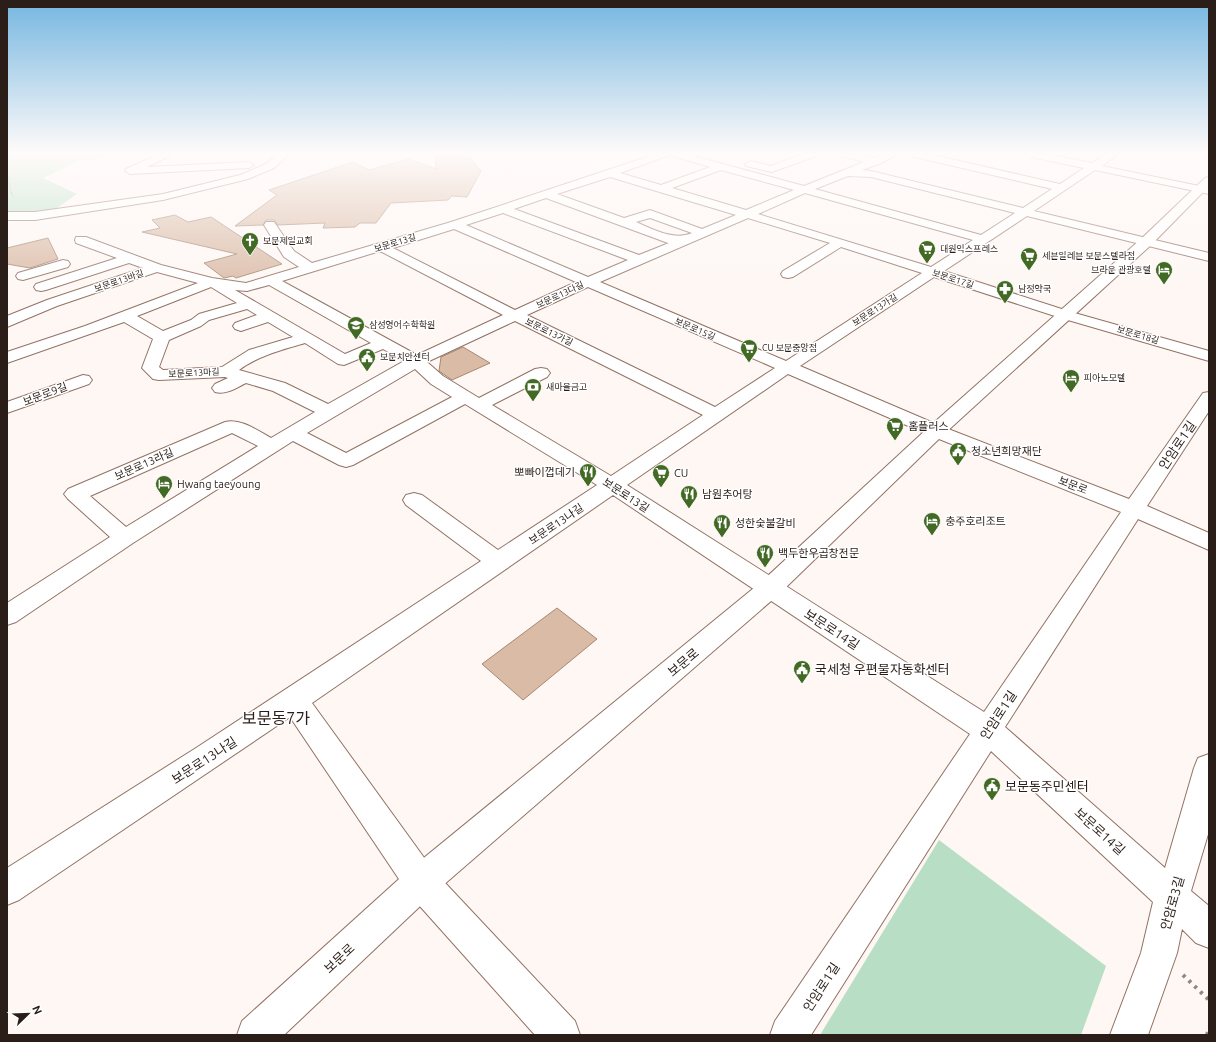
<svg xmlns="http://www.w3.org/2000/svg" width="1216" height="1042" viewBox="0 0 1216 1042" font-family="Ubuntu,'Noto Sans KR',sans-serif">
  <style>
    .green { fill: #b8dfc5 }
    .building { fill: #dabba6; stroke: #a58874 }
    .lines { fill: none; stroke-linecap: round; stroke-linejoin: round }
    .minor-casing { stroke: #927264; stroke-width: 2 }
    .major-casing { stroke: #927264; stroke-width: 2 }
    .path-far1 { stroke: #908682; stroke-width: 1.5; stroke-dasharray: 1 1.5; stroke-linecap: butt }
    .path { stroke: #908682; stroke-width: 4; stroke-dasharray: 3 5; stroke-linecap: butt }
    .minor { fill: #fff; fill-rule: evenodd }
    .major { fill: #fff; fill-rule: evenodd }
    .labels { text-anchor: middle; stroke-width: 3; stroke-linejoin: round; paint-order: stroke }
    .far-poi-label { font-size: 9px; fill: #2b1e19; stroke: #fff; text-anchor: start }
    .far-street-label { font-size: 9px; fill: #2b1e19; stroke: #fff }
    .street-label { font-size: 11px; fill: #2b1e19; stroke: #fff }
    .poi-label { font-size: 11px; fill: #2b1e19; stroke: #fff; text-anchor: start }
    .near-street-label { font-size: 13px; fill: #2b1e19; stroke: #fff }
    .near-poi-label { font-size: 13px; fill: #2b1e19; stroke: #fff; text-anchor: start }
    .near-quarter-label { font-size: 16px; fill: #2b1e19; stroke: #fff }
  </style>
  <rect width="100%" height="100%" fill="#fef7f4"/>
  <g class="green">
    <path d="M7,154H131L79,161L43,178L77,194L50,213L7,212Z"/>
    <path d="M939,840L1106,966L1081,1035H820Z"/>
  </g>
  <g class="building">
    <path d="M435,154H467L481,171L467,197L452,196L448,200L391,203L376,223H360L355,227L323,228L325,223L278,225L274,220H266L263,225L235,226L277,195L269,190L353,162L369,170L409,159L436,169Z"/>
    <path d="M175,215L188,222L211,217L282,264L236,278L233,276L224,278L204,263L237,254L142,232L160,228L152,220Z"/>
    <path d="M48,238L58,259L30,268L7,264V248Z"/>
    <path d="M463,347L490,363L452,380L439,371L441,357Z"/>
    <path d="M557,608L597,639L523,700L482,664Z"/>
  </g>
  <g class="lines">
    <defs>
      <g id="minor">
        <path d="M159,154H173L147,167L249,162L254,165L249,168L130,174L125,171L126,169Z"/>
        <path d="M278,154H289L274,168L248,179L163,200L35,220H7V212H35L163,194L240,175L266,164Z"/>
        <path d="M656,154H686L804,186L864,162L842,156L840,154H857L873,158L884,154H898L879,164L862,170L871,171L1023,208L1052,189L915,157L910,154H929L1060,184L1084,168L1031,157L1026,154H1046L1092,163L1106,154H1118L1102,166L1209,188V194L1095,170L1034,211L1209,253V261L1027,216L944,271L1071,312L1209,351V361L1061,318L934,277L800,366L943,427L1129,499L1203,393L1209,392V411L1147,506L1209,533V550L1138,519L1005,727L1165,868L1194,768L1198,758L1209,754V831L1191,891L1209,906V948L1196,943L1182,929L1177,953L1148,1035H1110L1141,953L1153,902L991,751L811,1035H770L775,1021L970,734L613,495L312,703L433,870L575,1021L580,1035H535L409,894L290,717L19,900L7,905V868L196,748L481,561L406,505L403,500L406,495L414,493L422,495L498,550L597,485L465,404L353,465L346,467L339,465L293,441L133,543L16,622L7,625V603L110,537L68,499L64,494L68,489L225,422C241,418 258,431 271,438L315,412L273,391L246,383C236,388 226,395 215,392L212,388L215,384L228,378L225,377L159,380L153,379L142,368L153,339L124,322L7,363V352L85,326L198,283L157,272L57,306L7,327V316L47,300L143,268L129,263L46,290L41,291L36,290L34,287L36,284L117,258L76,243L75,240L76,237H86L161,265L212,278L246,283L299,267L284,257L264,225L266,222H274L294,251L312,263L451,222ZM670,155L710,167L661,185L620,173ZM721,170L794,190L746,210L672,188ZM848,176L871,177L1015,213L981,235L815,189ZM610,177L736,215L702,229L650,210L624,218L557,194ZM805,193L973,240L931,267L758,214ZM546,198L668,243H669L639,255L514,209ZM503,213L628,260L588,277L466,225ZM650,218L692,233C673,241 653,229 636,222ZM748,218L830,243L783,271L781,274L783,277L788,278L793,277L841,247L922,273L786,361L600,282ZM454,229L576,282L515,310L393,248ZM380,251L503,315L417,355L282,281ZM269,285L371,343L345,354L235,290L247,291ZM211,287L237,303L199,314L191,320L163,331L137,316ZM588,287L775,368L715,407L527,315ZM247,309L257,315L235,323L233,326L235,329L241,331L268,322L293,337L249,350L222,367L163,370L159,367L169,340L201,326L209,320ZM515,321L703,415L611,476L492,405L547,377L550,373L547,369L541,368L535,369L479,398L443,376L427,362ZM305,343L338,364L344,365L383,349L404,361L328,404L285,383L239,370C258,356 281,350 305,343ZM415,369L431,384L452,397L346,453L307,433ZM788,374L929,435L1121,512L984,712L627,485ZM232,433L258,446L126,527L90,496Z"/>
        <path d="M803,154H818L816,156L772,172L746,166L745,164L750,161L771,166Z"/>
        <path d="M63,260L68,261L70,264L68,267L23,280L18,279L16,276L18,273Z"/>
        <path d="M83,375L89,376L92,380L89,384L7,413V402Z"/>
      </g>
      <path id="major" d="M1209,177V186L1151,245L943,435L778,595L433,894L284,1035H237L242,1021L409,870L760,583L929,427L1141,239L1205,178Z"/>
    </defs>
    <use href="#minor" class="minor-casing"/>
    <use href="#major" class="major-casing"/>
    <path class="path-far1" d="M7,178L9,177L10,189L13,197"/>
    <g class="path">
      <path d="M1183,975L1209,1000"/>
      <path d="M1207,1035L1209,1029"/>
    </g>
    <use href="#minor" class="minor"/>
    <use href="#major" class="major"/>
  </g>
  <linearGradient id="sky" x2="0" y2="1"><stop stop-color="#75b6e0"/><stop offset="0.51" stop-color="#fffbfa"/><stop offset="1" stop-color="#fffbfa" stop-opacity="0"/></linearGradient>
  <rect width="1216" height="300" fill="url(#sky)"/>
  <defs>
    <symbol id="church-pin" viewBox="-11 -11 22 30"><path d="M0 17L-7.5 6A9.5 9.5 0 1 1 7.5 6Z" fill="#426a25" stroke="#fff"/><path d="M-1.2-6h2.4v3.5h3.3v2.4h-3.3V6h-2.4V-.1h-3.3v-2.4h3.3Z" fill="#fff"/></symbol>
    <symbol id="supermarket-pin" viewBox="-11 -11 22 30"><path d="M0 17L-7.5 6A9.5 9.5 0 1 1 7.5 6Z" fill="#426a25" stroke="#fff"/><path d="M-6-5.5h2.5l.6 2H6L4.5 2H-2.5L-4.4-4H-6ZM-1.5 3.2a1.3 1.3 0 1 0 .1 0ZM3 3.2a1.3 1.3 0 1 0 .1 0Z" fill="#fff"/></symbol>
    <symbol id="hotel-pin" viewBox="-11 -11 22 30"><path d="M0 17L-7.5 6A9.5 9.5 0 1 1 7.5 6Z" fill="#426a25" stroke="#fff"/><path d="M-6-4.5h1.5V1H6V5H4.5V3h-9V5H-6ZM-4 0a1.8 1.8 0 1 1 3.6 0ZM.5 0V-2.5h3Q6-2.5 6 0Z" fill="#fff"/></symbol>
    <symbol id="pharmacy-pin" viewBox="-11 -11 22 30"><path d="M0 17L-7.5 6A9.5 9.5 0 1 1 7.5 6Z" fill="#426a25" stroke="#fff"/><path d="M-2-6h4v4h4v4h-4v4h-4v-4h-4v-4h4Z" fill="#fff"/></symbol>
    <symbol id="school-pin" viewBox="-11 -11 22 30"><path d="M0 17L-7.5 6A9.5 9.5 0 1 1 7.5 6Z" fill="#426a25" stroke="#fff"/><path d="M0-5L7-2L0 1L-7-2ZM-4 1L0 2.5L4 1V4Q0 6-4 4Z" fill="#fff"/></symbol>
    <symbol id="civic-pin" viewBox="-11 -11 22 30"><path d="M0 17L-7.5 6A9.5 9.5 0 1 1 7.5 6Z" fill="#426a25" stroke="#fff"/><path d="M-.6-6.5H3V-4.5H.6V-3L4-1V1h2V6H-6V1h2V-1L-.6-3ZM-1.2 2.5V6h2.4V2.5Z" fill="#fff"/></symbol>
    <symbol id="bank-pin" viewBox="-11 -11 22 30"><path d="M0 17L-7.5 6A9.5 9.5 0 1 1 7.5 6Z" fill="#426a25" stroke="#fff"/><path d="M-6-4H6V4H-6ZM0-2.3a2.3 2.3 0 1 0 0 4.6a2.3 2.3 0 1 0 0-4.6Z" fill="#fff"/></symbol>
    <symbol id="restaurant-pin" viewBox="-11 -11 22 30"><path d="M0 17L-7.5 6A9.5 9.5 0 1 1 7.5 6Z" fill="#426a25" stroke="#fff"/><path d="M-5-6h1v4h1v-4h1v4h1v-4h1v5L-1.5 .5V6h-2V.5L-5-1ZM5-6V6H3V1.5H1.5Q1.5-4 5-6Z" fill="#fff"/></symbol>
  </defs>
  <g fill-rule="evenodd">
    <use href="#church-pin" x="240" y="231" width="20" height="27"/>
    <use href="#supermarket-pin" x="917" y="239" width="20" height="27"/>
    <use href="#supermarket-pin" x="1019" y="246" width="20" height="27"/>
    <use href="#hotel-pin" x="1154" y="260" width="20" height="27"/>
    <use href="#pharmacy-pin" x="995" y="279" width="20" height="27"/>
    <use href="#school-pin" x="346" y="315" width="20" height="27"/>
    <use href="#supermarket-pin" x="739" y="338" width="20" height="27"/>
    <use href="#civic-pin" x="357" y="347" width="20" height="27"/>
    <use href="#hotel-pin" x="1061" y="368" width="20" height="27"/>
    <use href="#bank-pin" x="523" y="377" width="20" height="27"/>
    <use href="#supermarket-pin" x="885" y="416" width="20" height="27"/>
    <use href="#civic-pin" x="948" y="441" width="20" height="27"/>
    <use href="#restaurant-pin" x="578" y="462" width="20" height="27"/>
    <use href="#supermarket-pin" x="651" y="463" width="20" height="27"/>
    <use href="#hotel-pin" x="154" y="474" width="20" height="27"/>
    <use href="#restaurant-pin" x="679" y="484" width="20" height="27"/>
    <use href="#hotel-pin" x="922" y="511" width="20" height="27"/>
    <use href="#restaurant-pin" x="712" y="513" width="20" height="27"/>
    <use href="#restaurant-pin" x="755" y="543" width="20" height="27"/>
    <use href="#civic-pin" x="792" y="659" width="20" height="27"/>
    <use href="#civic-pin" x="982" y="776" width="20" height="27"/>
  </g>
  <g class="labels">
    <g class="far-poi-label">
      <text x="263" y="244">보문제일교회</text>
      <text x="940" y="252">대원익스프레스</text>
      <text x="1042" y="259">세븐일레븐 보문스텔라점</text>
      <text x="1151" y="273" text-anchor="end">브라운 관광호텔</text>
      <text x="1018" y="292">남정약국</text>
      <text x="369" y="328">삼성영어수학학원</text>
      <text x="762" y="351">CU 보문중앙점</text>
      <text x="380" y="360">보문치안센터</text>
      <text x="1084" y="381">피아노모텔</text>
      <text x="546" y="390">새마을금고</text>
    </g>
    <g class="far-street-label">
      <text transform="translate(395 243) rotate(-17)" y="3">보문로13길</text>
      <text transform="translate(953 279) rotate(18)" y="3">보문로17길</text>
      <text transform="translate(119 281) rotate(-19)" y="3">보문로13바길</text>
      <text transform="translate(560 295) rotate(-25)" y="3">보문로13다길</text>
      <text transform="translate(875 310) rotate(-33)" y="3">보문로13가길</text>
      <text transform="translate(695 329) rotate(23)" y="3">보문로15길</text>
      <text transform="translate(549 332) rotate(26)" y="3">보문로13가길</text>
      <text transform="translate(1138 335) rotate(16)" y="3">보문로18길</text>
      <text transform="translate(194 373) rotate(-3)" y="3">보문로13마길</text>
    </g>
    <g class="street-label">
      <text transform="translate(45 394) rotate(-21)" y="4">보문로9길</text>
      <text transform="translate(144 464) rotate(-24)" y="4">보문로13라길</text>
      <text transform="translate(1073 485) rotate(21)" y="4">보문로</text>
      <text transform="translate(626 495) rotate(33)" y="4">보문로13길</text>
      <text transform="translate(556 524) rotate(-34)" y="4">보문로13나길</text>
    </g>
    <g class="poi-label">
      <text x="908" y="430">홈플러스</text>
      <text x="971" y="455">청소년희망재단</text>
      <text x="575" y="476" text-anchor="end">뽀빠이껍데기</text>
      <text x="674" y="477">CU</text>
      <text x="177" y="488">Hwang taeyoung</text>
      <text x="702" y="498">남원추어탕</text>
      <text x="945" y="525">충주호리조트</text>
      <text x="735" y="527">성한숯불갈비</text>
      <text x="778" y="557">백두한우곱창전문</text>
    </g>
    <g class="near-street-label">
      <text transform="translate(1177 445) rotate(-56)" y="5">안암로1길</text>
      <text transform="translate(832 629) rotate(33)" y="5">보문로14길</text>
      <text transform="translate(683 662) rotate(-40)" y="5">보문로</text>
      <text transform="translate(998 715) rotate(-57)" y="5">안암로1길</text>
      <text transform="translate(204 760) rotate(-33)" y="5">보문로13나길</text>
      <text transform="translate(1100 831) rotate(42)" y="5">보문로14길</text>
      <text transform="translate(1172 903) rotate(-74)" y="5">안암로3길</text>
      <text transform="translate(339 958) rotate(-43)" y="5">보문로</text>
      <text transform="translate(821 987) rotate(-57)" y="5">안암로1길</text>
    </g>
    <g class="near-poi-label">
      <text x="815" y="674">국세청 우편물자동화센터</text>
      <text x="1005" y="791">보문동주민센터</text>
    </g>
    <g class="near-quarter-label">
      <text x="276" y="724">보문동7가</text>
    </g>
  </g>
  <rect width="1216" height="1042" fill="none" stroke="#2b1e19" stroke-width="16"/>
  <g transform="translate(28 1014) rotate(67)" stroke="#ffffff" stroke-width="3" paint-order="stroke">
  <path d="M0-3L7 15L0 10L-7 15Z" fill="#2b1e19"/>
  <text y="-6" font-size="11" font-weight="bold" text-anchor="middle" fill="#2b1e19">N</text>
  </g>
</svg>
